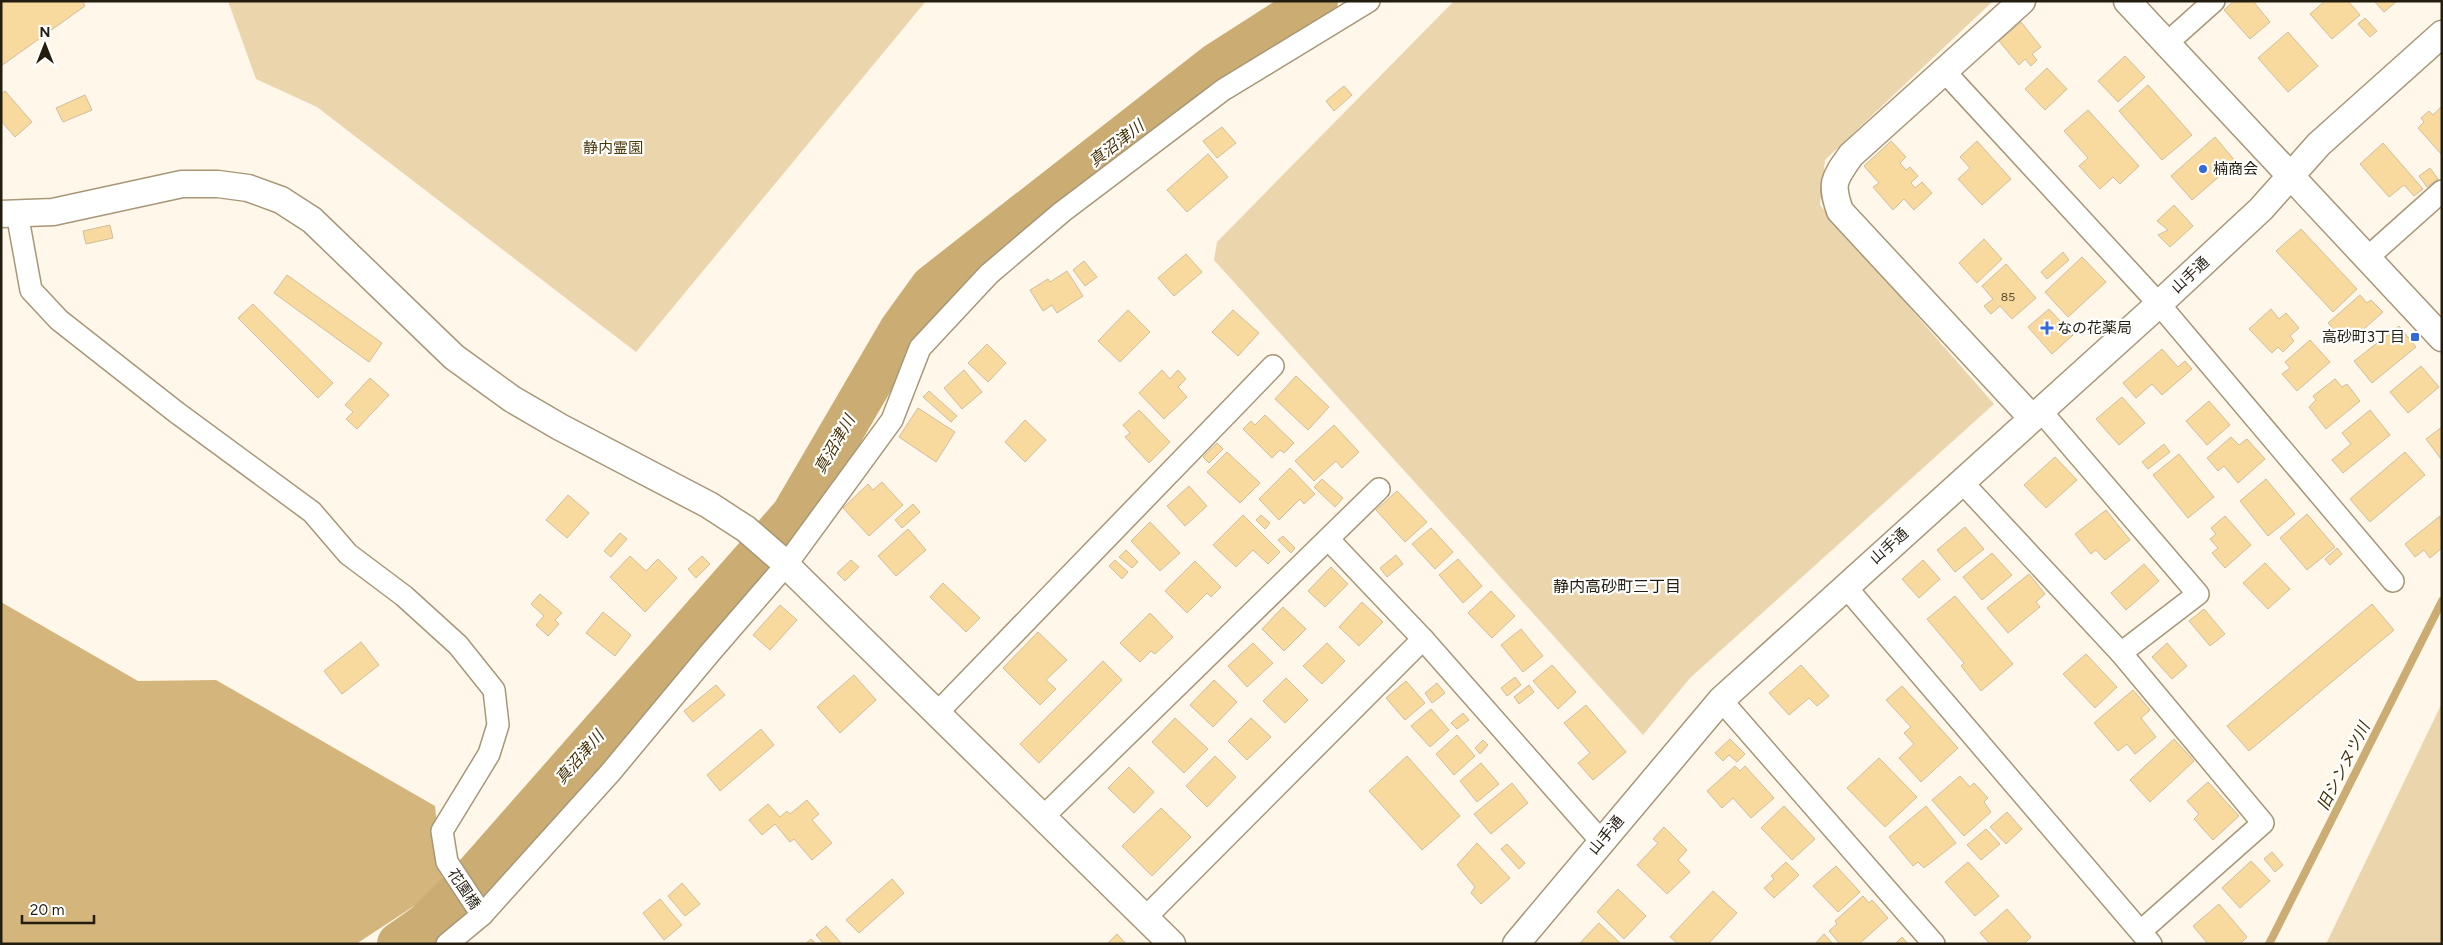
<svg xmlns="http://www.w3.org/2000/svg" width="2443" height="945" viewBox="0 0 2443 945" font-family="Figtree,'Noto Sans JP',sans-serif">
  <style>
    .green { fill: #ebd5ac }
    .forest { fill: #d4b57c }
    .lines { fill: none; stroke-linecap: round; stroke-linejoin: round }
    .stream { stroke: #cbad74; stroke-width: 8 }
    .river { stroke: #cbad74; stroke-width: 44 }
    .building { fill: #f8d99e; stroke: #d0be9d }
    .minor-casing { stroke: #a89777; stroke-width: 24 }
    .tertiary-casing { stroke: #a89777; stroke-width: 29 }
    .minor { stroke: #fff; stroke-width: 21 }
    .tertiary { stroke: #fff; stroke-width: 26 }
    .poi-dot { fill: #3369d8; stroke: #fff; stroke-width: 2 }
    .labels { text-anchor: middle; stroke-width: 4.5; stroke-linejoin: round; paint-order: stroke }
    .number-label { font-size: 12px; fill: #584c34 }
    .park-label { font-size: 15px; fill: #4d3808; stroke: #fff }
    .poi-label { font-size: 15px; fill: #231d10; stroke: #fff; text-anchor: start }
    .street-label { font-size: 15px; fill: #231d10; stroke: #fff }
    .water-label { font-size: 16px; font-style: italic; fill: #442f00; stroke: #fff }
    .neighbourhood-label { font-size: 16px; fill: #231d10; stroke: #fff }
  </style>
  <rect width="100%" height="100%" fill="#fff7ea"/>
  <g class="green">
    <path d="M228,1H926L636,352L317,107L256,79Z"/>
    <path d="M1454,1H1993L1825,160L1820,205L1994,404L1690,678L1643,735L1214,260L1217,242Z"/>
    <path d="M2442,703V944H2326Z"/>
  </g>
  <path class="forest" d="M1,602L138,681L216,680L435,806L443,887L356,944H1Z"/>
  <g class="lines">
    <path class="stream" d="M2269,944L2442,601"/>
    <path class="river" d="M399,944L426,925L478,873L793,515L901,330L932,287L1216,65L1316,1"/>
  </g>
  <g class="building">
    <path d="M1,1H82L85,6L1,66Z"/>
    <path d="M2234,1H2253L2270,22L2250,39L2224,10Z"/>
    <path d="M2325,1H2348L2360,15L2332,39L2310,14Z"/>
    <path d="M2374,1H2397L2384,12Z"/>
    <path d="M2365,18L2377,31L2370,37L2358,24Z"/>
    <path d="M2021,22L2041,47L2032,54L2037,60L2031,66L2025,59L2019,65L1999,41Z"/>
    <path d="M2288,32L2318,66L2288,92L2258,58Z"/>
    <path d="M2125,56L2145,77L2118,102L2098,81Z"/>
    <path d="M2047,68L2067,89L2045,110L2025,89Z"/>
    <path d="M2148,85L2192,135L2162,160L2119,111Z"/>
    <path d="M1344,86L1352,95L1334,111L1326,101Z"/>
    <path d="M5,91L32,122L15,137L1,121V94Z"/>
    <path d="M85,95L92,110L63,122L56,108Z"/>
    <path d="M2441,107H2442V155L2418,128L2424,122L2421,118L2429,111L2433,115Z"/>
    <path d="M2088,110L2139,166L2120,184L2113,177L2100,189L2079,166L2088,158L2064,131Z"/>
    <path d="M1222,127L1236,143L1217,158L1203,141Z"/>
    <path d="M2215,137L2236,162L2192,200L2171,176Z"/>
    <path d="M1891,141L1906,157L1900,163L1906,170L1910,167L1918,176L1911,183L1915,188L1922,182L1932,193L1914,210L1904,199L1893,210L1873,187L1879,183L1864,166Z"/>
    <path d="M1977,141L2011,179L1982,205L1958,179L1970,168L1960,157Z"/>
    <path d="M2383,143L2423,189L2414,196L2404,185L2389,197L2360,164Z"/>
    <path d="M1208,154L1228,177L1187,212L1167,190Z"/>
    <path d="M2430,168L2438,179L2427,187L2419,176Z"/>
    <path d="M2174,205L2193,226L2170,247L2158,235L2168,230L2157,221Z"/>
    <path d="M110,225L113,238L86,244L83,231Z"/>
    <path d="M2301,229L2357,289L2333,312L2276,251Z"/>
    <path d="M1984,239L2002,259L1977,283L1959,263Z"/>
    <path d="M2063,252L2069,260L2047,279L2041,272Z"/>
    <path d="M1186,254L1202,272L1174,296L1158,278Z"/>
    <path d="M2082,257L2106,282L2068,317L2045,292Z"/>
    <path d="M1084,261L1097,277L1085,286L1073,270Z"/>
    <path d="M2006,264L2036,298L2012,319L2000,306L1991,314L1984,306L1993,299L1982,286Z"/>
    <path d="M1067,271L1083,296L1057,313L1052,305L1043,311L1030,290L1048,279L1050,282Z"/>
    <path d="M287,275L382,343L369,362L274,293Z"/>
    <path d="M2360,295L2367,303L2371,300L2383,312L2347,344L2328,323Z"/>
    <path d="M253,304L333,383L318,398L238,318Z"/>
    <path d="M2049,309L2073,335L2052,354L2028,327Z"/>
    <path d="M2271,309L2279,319L2286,313L2299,328L2290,336L2294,341L2283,352L2278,347L2272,353L2249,329Z"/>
    <path d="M1128,310L1150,332L1120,362L1098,341Z"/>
    <path d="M1233,310L1259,333L1238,356L1212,332Z"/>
    <path d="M2399,326L2416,347L2372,383L2354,361Z"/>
    <path d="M2310,340L2330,362L2297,391L2282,374L2290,368L2285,362Z"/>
    <path d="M987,344L1006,363L988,382L968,363Z"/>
    <path d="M2162,349L2178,367L2185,361L2192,369L2162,395L2152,384L2136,398L2123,383Z"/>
    <path d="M2421,366L2439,387L2408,413L2390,392Z"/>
    <path d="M964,370L982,392L962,409L944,388Z"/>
    <path d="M1162,370L1170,379L1178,370L1186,379L1178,387L1187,397L1164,419L1139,393Z"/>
    <path d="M1296,376L1329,407L1308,430L1275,399Z"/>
    <path d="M370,378L389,395L357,429L346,419L353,412L345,405Z"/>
    <path d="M2335,379L2342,387L2347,384L2360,401L2326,429L2309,407L2316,400L2313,396Z"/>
    <path d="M929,391L957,416L951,422L923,397Z"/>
    <path d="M2122,397L2145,423L2119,445L2096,419Z"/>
    <path d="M2209,401L2230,425L2207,445L2186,421Z"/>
    <path d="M918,408L955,432L936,462L899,437Z"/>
    <path d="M1139,410L1170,442L1149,463L1125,437L1130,433L1123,425Z"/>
    <path d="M2370,410L2390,435L2343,473L2332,460L2351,444L2342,433Z"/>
    <path d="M1265,415L1294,443L1284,453L1280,450L1272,458L1243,429L1251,421L1255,425Z"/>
    <path d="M1025,420L1046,440L1025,462L1005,442Z"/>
    <path d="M1334,425L1359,452L1342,468L1336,461L1314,481L1295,461Z"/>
    <path d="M2442,427V459H2441L2426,439Z"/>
    <path d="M2231,437L2239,445L2247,439L2265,459L2238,483L2224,466L2218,471L2207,458Z"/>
    <path d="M1217,443L1223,449L1209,463L1203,457Z"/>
    <path d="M2164,444L2170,452L2148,469L2142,462Z"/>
    <path d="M1227,452L1260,483L1240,503L1207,472Z"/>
    <path d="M2405,452L2425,475L2370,522L2350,499Z"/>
    <path d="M2179,454L2214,497L2188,518L2153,475Z"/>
    <path d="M2055,457L2077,480L2046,508L2024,485Z"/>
    <path d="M1290,468L1315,494L1304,504L1300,499L1279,520L1259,499Z"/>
    <path d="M1322,479L1343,498L1335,507L1314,487Z"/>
    <path d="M2266,479L2295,514L2268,536L2240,501Z"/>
    <path d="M882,482L903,505L869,536L843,508L868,484L873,490Z"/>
    <path d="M1189,486L1207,506L1185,526L1167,506Z"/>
    <path d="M1397,491L1427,522L1405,542L1376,510Z"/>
    <path d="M568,495L589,513L567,538L546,520Z"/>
    <path d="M913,504L920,512L902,528L895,520Z"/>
    <path d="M2106,510L2130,540L2105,560L2096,550L2091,554L2075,534Z"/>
    <path d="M2307,514L2335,547L2307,570L2280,538Z"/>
    <path d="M1243,515L1280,552L1268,564L1253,550L1236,567L1213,545Z"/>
    <path d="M1261,515L1270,523L1265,529L1256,520Z"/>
    <path d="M2225,516L2251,545L2225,568L2212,553L2218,548L2210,539L2216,534L2211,528Z"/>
    <path d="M2440,516L2442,548L2430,558L2424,550L2415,557L2405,544Z"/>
    <path d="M1150,522L1180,553L1160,571L1131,541Z"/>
    <path d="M1965,527L1984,549L1955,572L1937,550Z"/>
    <path d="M1431,528L1453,552L1435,569L1412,544Z"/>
    <path d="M908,529L926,550L896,576L878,556Z"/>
    <path d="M620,533L627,539L611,557L604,551Z"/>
    <path d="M1283,536L1295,548L1291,553L1278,540Z"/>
    <path d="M2337,548L2342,554L2330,565L2325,559Z"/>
    <path d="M1126,550L1138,562L1132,568L1119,557Z"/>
    <path d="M1992,553L2012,575L1982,600L1963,577Z"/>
    <path d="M1396,555L1403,564L1387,577L1380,568Z"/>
    <path d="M630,556L646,571L658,559L677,578L645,612L610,577Z"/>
    <path d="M702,556L710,564L696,578L688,569Z"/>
    <path d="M1458,559L1482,586L1463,603L1439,575Z"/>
    <path d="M851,560L859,567L845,581L837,573Z"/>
    <path d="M1115,560L1128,572L1122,579L1109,566Z"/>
    <path d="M1923,560L1940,579L1919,598L1902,579Z"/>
    <path d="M1195,561L1221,587L1211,597L1207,593L1187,613L1165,591Z"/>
    <path d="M2265,563L2290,589L2268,609L2243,583Z"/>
    <path d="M2144,564L2159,581L2126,610L2111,593Z"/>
    <path d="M1331,567L1348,584L1325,607L1308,591Z"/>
    <path d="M2029,574L2045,594L2036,602L2040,607L2008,633L1987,608Z"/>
    <path d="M943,583L980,618L966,632L930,597Z"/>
    <path d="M1491,591L1515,616L1492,638L1468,613Z"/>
    <path d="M540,594L562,613L555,620L559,624L548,636L536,625L544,616L531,604Z"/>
    <path d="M1955,596L2013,664L1981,691L1961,666L1964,663L1927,619Z"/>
    <path d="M1362,602L1383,622L1359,646L1339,627Z"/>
    <path d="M2372,604L2394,630L2249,751L2227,726Z"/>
    <path d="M780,605L797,620L770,650L753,635Z"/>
    <path d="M1283,607L1306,629L1284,651L1262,629Z"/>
    <path d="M2204,609L2225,634L2210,646L2189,621Z"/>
    <path d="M603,612L631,635L615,656L586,633Z"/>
    <path d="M1150,613L1173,637L1155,654L1151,651L1140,662L1120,643Z"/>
    <path d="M1521,629L1543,656L1523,672L1501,645Z"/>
    <path d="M1038,632L1067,660L1046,680L1056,689L1040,705L1003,668Z"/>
    <path d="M361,642L379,665L342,694L324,671Z"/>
    <path d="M1253,643L1273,663L1247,687L1228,666Z"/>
    <path d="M1327,643L1345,661L1322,684L1303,666Z"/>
    <path d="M2167,643L2187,666L2172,679L2152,657Z"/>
    <path d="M2086,654L2117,687L2095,708L2063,674Z"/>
    <path d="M1103,661L1122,680L1039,763L1020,744Z"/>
    <path d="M1552,665L1576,692L1558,709L1533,681Z"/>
    <path d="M1801,665L1829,696L1817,706L1809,698L1789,715L1769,693Z"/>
    <path d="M854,675L876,700L840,733L817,707Z"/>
    <path d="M1515,677L1521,685L1507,696L1501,688Z"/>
    <path d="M1286,678L1308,700L1285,723L1263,701Z"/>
    <path d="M1214,680L1237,702L1213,727L1190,705Z"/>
    <path d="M1406,681L1425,703L1405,720L1386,698Z"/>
    <path d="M1437,683L1445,693L1432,703L1425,693Z"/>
    <path d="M716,685L725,695L693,722L684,711Z"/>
    <path d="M1529,685L1534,692L1519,704L1514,697Z"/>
    <path d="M1902,686L1958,748L1921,782L1899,758L1914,744L1904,733L1911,727L1886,700Z"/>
    <path d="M2133,690L2150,710L2141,718L2156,737L2135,754L2127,744L2118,751L2094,723Z"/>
    <path d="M1586,705L1626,752L1593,780L1578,763L1590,753L1564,723Z"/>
    <path d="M1431,709L1449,730L1430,747L1411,726Z"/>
    <path d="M1463,713L1469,720L1457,729L1451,723Z"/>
    <path d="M1175,718L1208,749L1184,773L1152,742Z"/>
    <path d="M1251,718L1271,737L1247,760L1228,741Z"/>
    <path d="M761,729L774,745L720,791L707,775Z"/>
    <path d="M1457,735L1475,756L1454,775L1436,754Z"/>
    <path d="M1730,739L1745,754L1737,762L1729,755L1723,761L1715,753Z"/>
    <path d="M2174,739L2194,761L2150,802L2130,780Z"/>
    <path d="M1483,740L1488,745L1480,754L1475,748Z"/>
    <path d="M1215,756L1236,777L1207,807L1186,786Z"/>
    <path d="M1407,756L1460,816L1422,850L1369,791Z"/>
    <path d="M1879,758L1917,797L1885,827L1847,788Z"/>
    <path d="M1481,763L1499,784L1477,802L1460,781Z"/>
    <path d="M1735,766L1740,771L1745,766L1774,798L1751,818L1733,798L1722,808L1707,791Z"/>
    <path d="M1129,767L1154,792L1134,813L1108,788Z"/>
    <path d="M1960,776L1970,787L1974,783L1988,798L1984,802L1991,812L1964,836L1932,800Z"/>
    <path d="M2208,782L2239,816L2213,840L2194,819L2199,814L2187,801Z"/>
    <path d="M1512,783L1528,803L1491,834L1474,814Z"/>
    <path d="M807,800L819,814L812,820L832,843L812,860L794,839L790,842L775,824L762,835L749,820L768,804L780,817L787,811L790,814Z"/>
    <path d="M1784,806L1815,839L1792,860L1761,828Z"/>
    <path d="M1926,806L1956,843L1924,868L1918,862L1913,866L1889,837Z"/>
    <path d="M1161,808L1191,837L1152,876L1122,846Z"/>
    <path d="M2007,812L2022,829L2006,844L1990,827Z"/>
    <path d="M1664,827L1687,850L1678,860L1690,872L1667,894L1637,865L1658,843L1653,839Z"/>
    <path d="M1986,829L2000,844L1981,860L1967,845Z"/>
    <path d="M1477,843L1510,878L1481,904L1471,893L1475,887L1457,865Z"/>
    <path d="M1507,844L1525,863L1519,869L1501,849Z"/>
    <path d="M2272,852L2283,865L2275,872L2264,859Z"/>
    <path d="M2251,861L2270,881L2240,908L2222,888Z"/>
    <path d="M1786,862L1799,875L1774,898L1764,888L1774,879L1771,876Z"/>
    <path d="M1968,862L1999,896L1975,916L1945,882Z"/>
    <path d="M1836,866L1860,892L1838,912L1813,886Z"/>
    <path d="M892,879L904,893L859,933L846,920Z"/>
    <path d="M682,883L700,904L685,916L668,896Z"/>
    <path d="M1618,889L1646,916L1624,939L1597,912Z"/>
    <path d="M1713,891L1737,913L1708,944H1678L1670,937Z"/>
    <path d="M1863,896L1869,903L1872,900L1888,918L1859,944H1840L1829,931L1837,924L1835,921Z"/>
    <path d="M660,899L682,925L664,940L643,913Z"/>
    <path d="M2219,904L2247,937L2240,944H2208L2193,926Z"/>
    <path d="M2007,909L2031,937L2024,944H1990L1980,933Z"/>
    <path d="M1599,923L1621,944H1579Z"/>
    <path d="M826,926L842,944H824L816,935Z"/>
    <path d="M1117,934L1126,944H1107Z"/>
    <path d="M1824,934L1833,944H1815Z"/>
    <path d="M1902,937L1908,944H1895Z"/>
    <path d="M811,939L816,944H805Z"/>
  </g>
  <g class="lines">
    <defs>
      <g id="minor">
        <path d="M2167,43L2214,1"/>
        <path d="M1945,72L2159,304L2393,581"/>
        <path d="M17,213L31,290L59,320L176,412L312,512L348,554L404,596L458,645L494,690L498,725L489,754L442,831L447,862L482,915"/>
        <path d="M2367,258L2442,191"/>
        <path d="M2040,410L2198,594L2121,653"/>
        <path d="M1961,481L2121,653L2263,823L2141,931"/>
        <path d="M1845,586L2151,944"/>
        <path d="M1423,639L1601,841"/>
        <path d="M1721,700L1934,944"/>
        <path d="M937,713L1273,366"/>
        <path d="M1044,816L1379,489"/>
        <path d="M1145,918L1423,639L1329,540"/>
        <path d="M447,944L482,915L610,773L709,654L786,565L892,420L920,348L989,274L1062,212L1223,90L1369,1"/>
      </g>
      <g id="tertiary">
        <path d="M2022,1L1851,155C1834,179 1830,183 1840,211L2032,418"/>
        <path d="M2127,1L2442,338"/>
        <path d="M1,214L53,212L182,184H218L248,188L281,200L312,220L454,357L512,399L560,427L709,505L746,529L777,556L1172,944"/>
        <path d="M1516,944L1721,700L2159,304L2261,209L2319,144L2442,34"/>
      </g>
    </defs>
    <use href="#minor" class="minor-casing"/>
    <use href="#tertiary" class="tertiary-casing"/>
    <use href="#minor" class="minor"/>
    <use href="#tertiary" class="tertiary"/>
  </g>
  <g class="poi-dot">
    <circle cx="2203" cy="169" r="5"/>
    <path d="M2044.5 320.5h5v5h5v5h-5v5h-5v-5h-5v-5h5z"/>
    <rect x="2410" y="332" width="10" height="10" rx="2.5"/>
  </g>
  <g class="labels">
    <g class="number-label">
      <text x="2008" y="301">85</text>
    </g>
    <g class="park-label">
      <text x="613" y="153">静内霊園</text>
    </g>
    <g class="poi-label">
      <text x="2213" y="174">楠商会</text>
      <text x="2057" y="333">なの花薬局</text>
      <text x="2405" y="342" text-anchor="end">高砂町3丁目</text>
    </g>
    <g class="street-label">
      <text transform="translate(2190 275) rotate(-43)" y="5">山手通</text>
      <text transform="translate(1889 546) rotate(-42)" y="5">山手通</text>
      <text transform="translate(1606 835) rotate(-50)" y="5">山手通</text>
      <text transform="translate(464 889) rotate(56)" y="5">花園橋</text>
    </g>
    <g class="water-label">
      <text transform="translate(1116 143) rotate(-38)" y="6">真沼津川</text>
      <text transform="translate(834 444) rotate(-60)" y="6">真沼津川</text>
      <text transform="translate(579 757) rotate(-49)" y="6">真沼津川</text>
      <text transform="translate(2343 766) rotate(-63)" y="6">旧シンヌツ川</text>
    </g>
    <g class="neighbourhood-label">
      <text x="1617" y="592">静内高砂町三丁目</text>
    </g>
  </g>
  <rect width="2443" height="945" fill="none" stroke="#231d10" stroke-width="5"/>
  <g transform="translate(45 45)" stroke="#ffffff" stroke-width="4" paint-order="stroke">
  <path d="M0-4L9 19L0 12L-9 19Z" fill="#231d10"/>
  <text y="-8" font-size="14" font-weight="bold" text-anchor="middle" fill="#231d10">N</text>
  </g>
  <path d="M22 915v8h72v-8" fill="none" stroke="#231d10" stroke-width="2.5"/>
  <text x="30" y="915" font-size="15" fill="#231d10" stroke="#ffffff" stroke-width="4" paint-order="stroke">20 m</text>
</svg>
